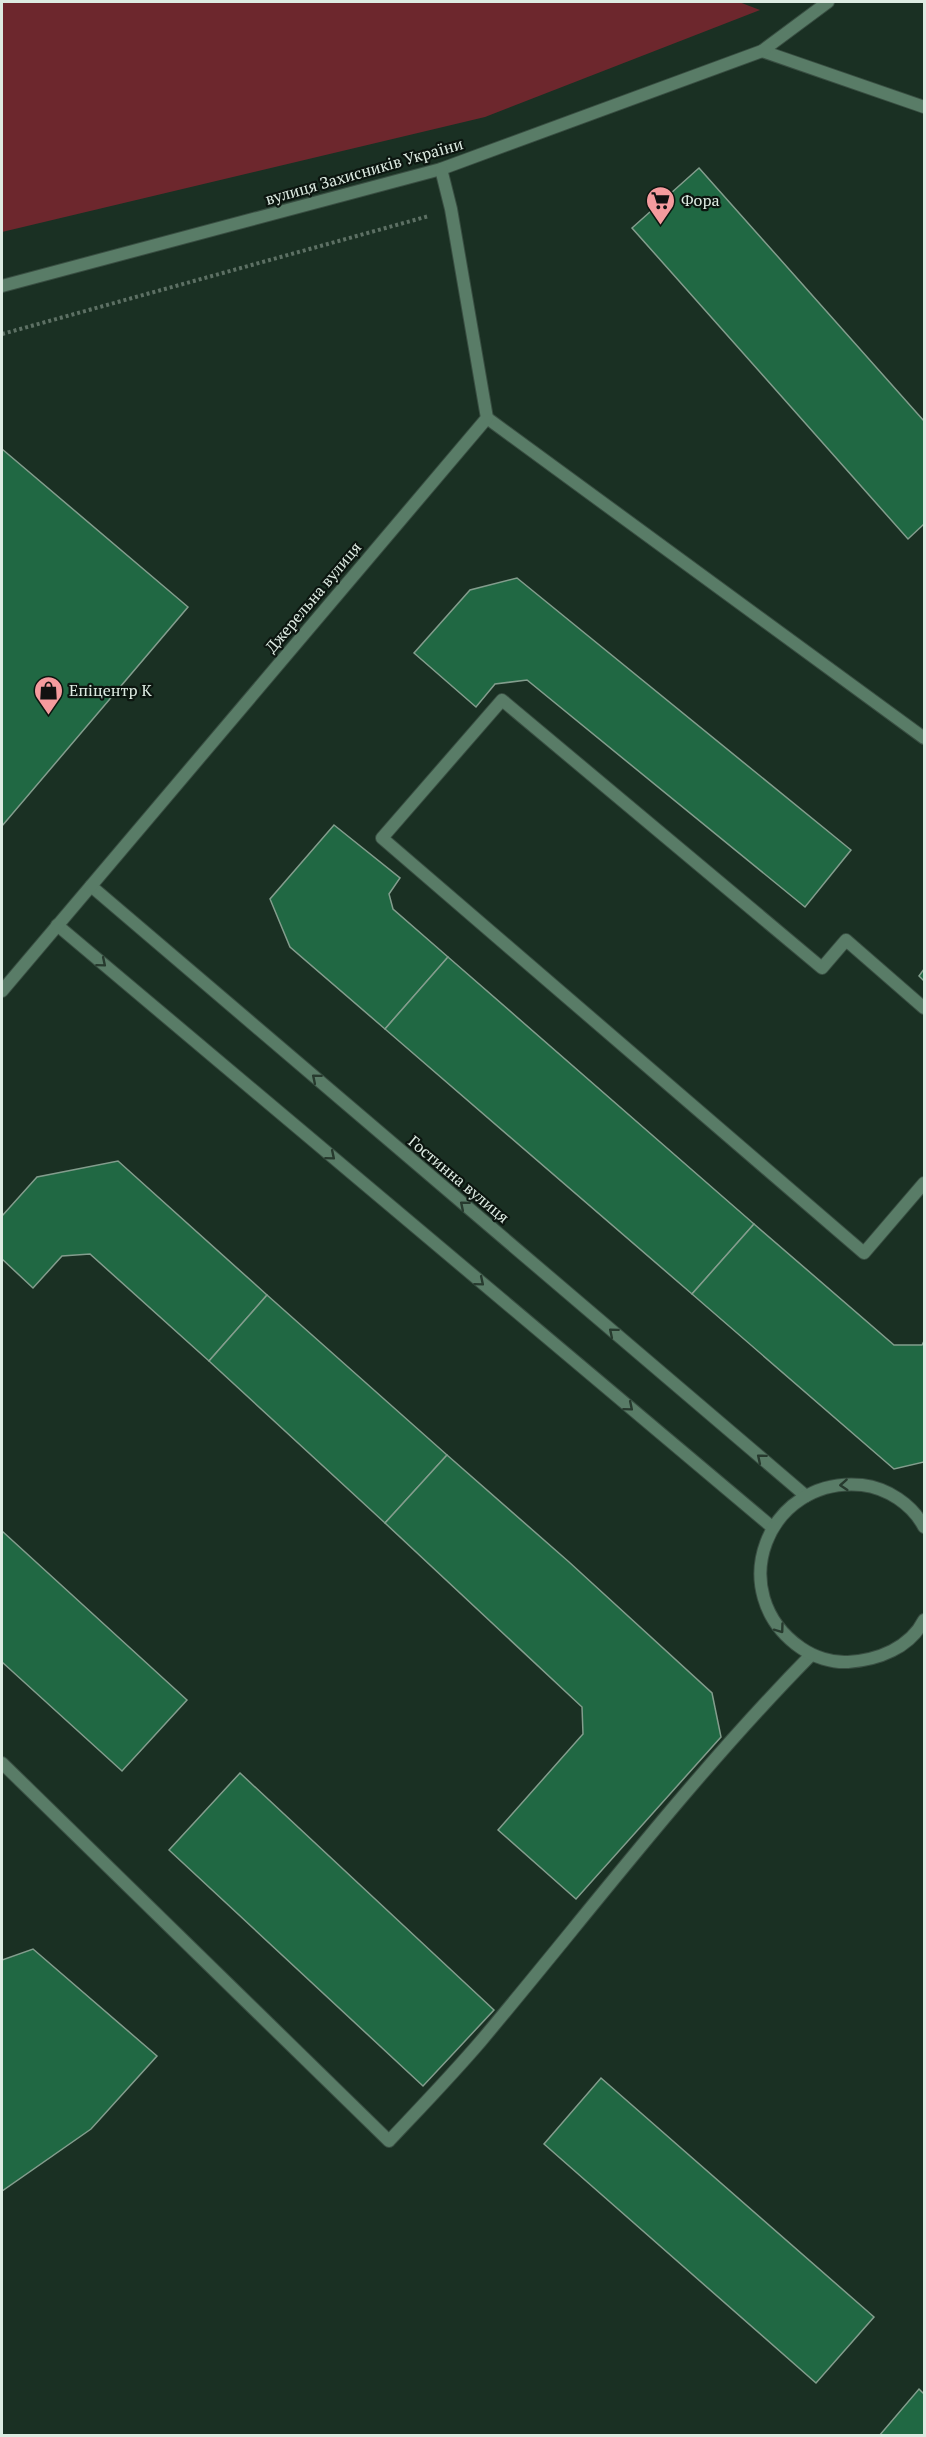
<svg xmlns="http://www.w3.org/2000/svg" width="926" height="2437" viewBox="0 0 926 2437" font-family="'PT Serif',serif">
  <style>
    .green { fill: #6d272d }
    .building { fill: #206843; stroke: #839d8d; stroke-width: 1.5 }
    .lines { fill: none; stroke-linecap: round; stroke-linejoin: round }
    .service-casing { stroke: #394e42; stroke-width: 14 }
    .minor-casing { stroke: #394e42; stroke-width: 14 }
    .path { stroke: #5d7064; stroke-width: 4; stroke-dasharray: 3 3; stroke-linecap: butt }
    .service { stroke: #597c67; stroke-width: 12 }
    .minor { stroke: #597c67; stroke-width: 12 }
    .oneway { stroke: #273a2e }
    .labels { text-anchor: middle; stroke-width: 4.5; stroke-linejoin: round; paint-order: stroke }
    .street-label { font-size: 16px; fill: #ddebe2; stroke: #0c1610 }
    .poi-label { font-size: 16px; fill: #ddebe2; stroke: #0c1610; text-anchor: start }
  </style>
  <rect width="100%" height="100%" fill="#1a3023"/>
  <path class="green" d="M2,2H739L760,10L485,117L2,232Z"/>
  <g class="building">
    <path d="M699,168L924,421V524L908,539L632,228Z"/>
    <path d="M2,449L188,607L2,826Z"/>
    <path d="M517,578L851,850L805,907L527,680L495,684L476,707L414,653L470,590Z"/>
    <path d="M334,825L400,878L389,894L393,909L448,957L385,1029L290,947L270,899Z"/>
    <path d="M448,957L754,1224L692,1294L385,1029Z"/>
    <path d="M924,969V981L919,976Z"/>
    <path d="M118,1161L267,1295L209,1361L90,1254L62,1256L33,1288L2,1259V1216L37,1177Z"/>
    <path d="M754,1224L894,1345H922L924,1341V1462L894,1469L692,1294Z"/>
    <path d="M267,1295L447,1455L385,1523L209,1361Z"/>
    <path d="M447,1455L569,1562L712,1693L721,1737L576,1899L498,1830L583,1734L582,1707L385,1523Z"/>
    <path d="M2,1531L187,1700L122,1771L2,1662Z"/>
    <path d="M240,1773L494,2010L423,2086L169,1850Z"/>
    <path d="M33,1949L157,2056L91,2129L2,2191V1960Z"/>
    <path d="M601,2078L874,2317L816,2383L544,2144Z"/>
    <path d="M919,2389L924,2394V2436H879Z"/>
  </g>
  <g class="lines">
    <defs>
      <g id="service">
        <path d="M487,418L924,738"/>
        <path d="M924,1008L846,940L822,968L502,700L382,838L864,1253L924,1183"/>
        <path d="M2,1763L389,2141C420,2108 452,2075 481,2041C590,1911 692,1776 811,1655"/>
      </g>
      <g id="minor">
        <path d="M762,51L924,107"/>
        <path d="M2,286L441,169L762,51L828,2"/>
        <path d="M91,886L806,1496"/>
        <path d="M57,925L772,1527"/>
        <path d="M2,991L487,418L451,209L441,169"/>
        <path d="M924,1527C912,1504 887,1488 862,1485C767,1476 722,1593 801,1648C814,1657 832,1663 848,1662C878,1660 910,1648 924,1620"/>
      </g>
    </defs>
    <use href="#service" class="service-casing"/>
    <use href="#minor" class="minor-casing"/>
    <path class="path" d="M2,334L429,216"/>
    <use href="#service" class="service"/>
    <use href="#minor" class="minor"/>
  </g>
  <defs><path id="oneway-chevron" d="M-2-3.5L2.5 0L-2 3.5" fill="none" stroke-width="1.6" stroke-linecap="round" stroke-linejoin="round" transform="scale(1.5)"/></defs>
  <g class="oneway">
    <use href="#oneway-chevron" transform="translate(102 963) rotate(40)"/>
    <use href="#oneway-chevron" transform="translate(316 1078) rotate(-140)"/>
    <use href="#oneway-chevron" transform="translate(331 1156) rotate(40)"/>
    <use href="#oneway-chevron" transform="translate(464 1205) rotate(-140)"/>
    <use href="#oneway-chevron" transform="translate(480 1282) rotate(40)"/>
    <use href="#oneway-chevron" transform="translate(613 1332) rotate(-140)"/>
    <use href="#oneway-chevron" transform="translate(629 1407) rotate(40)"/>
    <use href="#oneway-chevron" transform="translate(761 1458) rotate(-140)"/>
    <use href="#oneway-chevron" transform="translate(844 1485) rotate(176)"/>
    <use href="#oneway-chevron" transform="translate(780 1629) rotate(54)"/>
  </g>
  <defs>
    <symbol id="supermarket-pin" viewBox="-11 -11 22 30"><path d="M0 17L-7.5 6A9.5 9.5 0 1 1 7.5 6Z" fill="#f59b9e" stroke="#0c1610"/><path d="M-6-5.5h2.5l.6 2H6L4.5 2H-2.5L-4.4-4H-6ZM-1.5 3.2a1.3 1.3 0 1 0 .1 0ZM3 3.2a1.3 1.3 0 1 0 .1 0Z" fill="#111"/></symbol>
    <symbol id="shop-pin" viewBox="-11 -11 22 30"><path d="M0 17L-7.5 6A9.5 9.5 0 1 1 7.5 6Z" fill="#f59b9e" stroke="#0c1610"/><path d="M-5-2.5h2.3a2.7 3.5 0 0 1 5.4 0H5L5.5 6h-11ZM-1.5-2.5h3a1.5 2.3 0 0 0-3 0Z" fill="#111"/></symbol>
  </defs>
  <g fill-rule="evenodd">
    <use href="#supermarket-pin" x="644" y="184" width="33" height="45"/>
    <use href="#shop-pin" x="32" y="674" width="33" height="45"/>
  </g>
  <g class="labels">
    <g class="street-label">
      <text transform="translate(364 171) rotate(-16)" y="6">вулиця Захисників України</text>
      <text transform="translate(313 597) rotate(-50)" y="6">Джерельна вулиця</text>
      <text transform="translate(459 1179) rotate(40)" y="6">Гостинна вулиця</text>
    </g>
    <g class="poi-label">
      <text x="681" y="206">Фора</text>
      <text x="69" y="696">Епіцентр К</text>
    </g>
  </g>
  <rect width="926" height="2437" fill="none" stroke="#ddebe2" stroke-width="6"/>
</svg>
